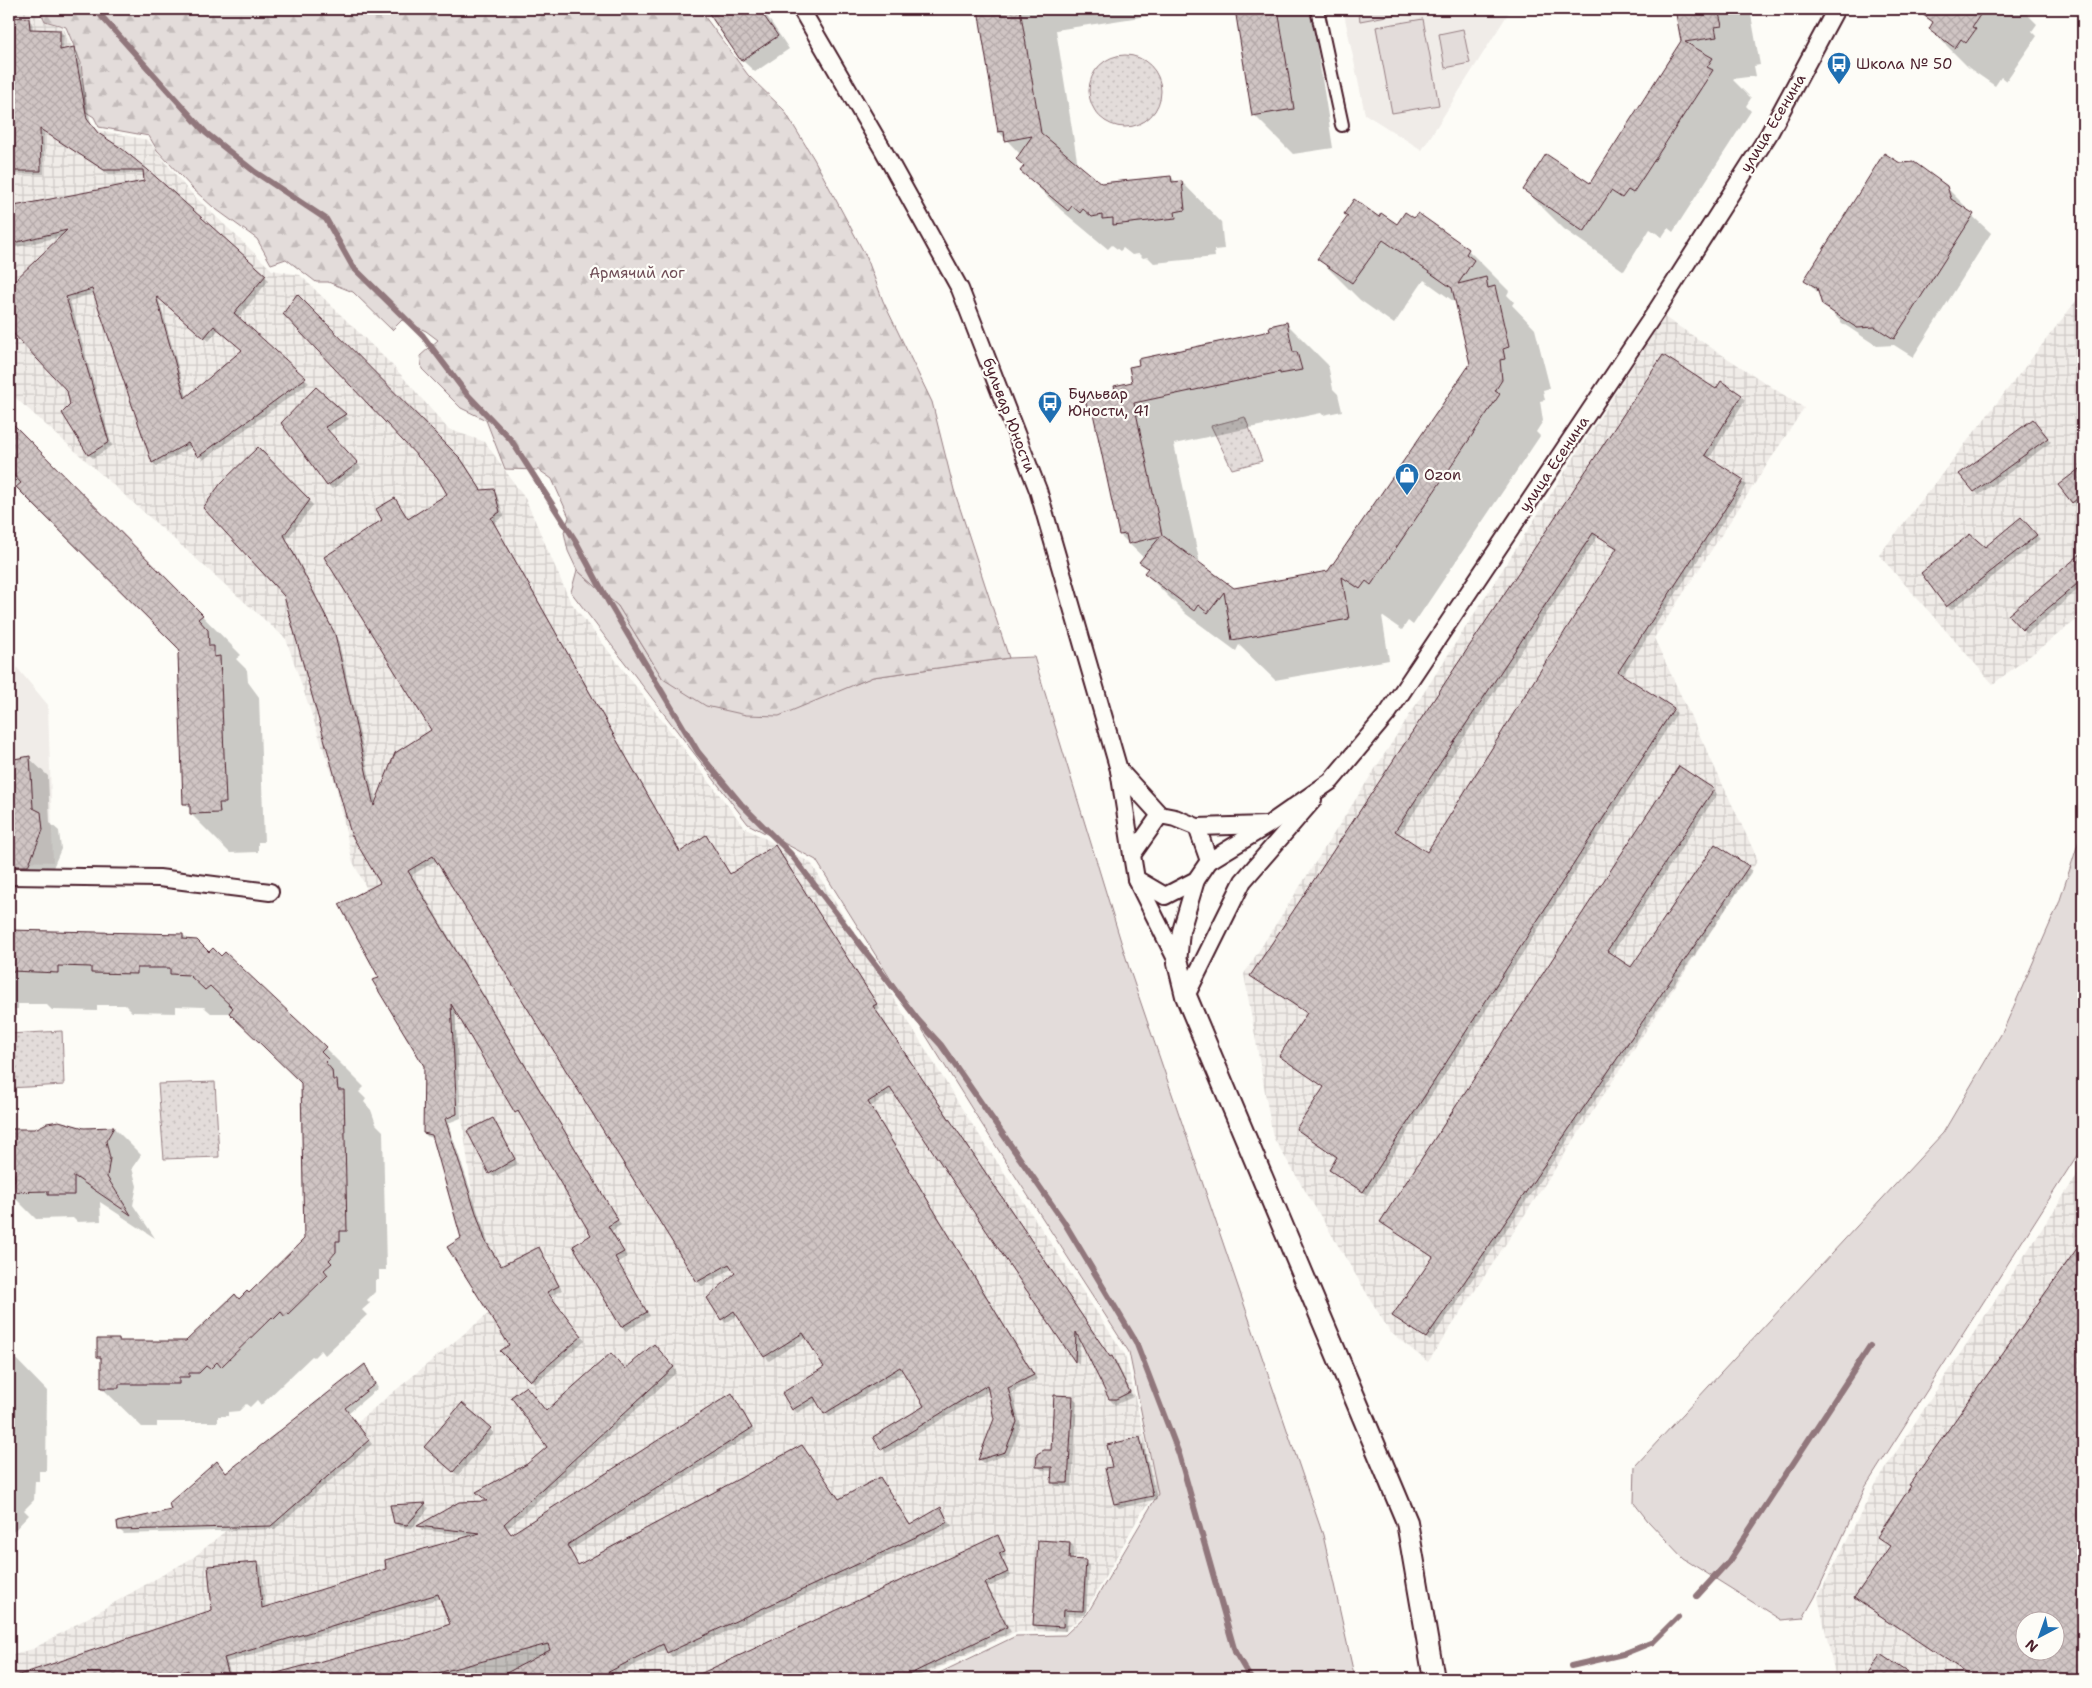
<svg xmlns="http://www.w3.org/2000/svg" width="2092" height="1688" viewBox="0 0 2092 1688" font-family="'Shantell Sans',sans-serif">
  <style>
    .built { fill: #f0ece8 }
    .industrial { fill: url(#industrial-grid); fill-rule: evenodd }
    .grass { fill: #e3dcda; stroke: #967e82 }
    .forest { fill: url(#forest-firs); stroke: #967e82 }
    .park { fill: url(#park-dots); stroke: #967e82 }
    .shadow { fill: #0003; fill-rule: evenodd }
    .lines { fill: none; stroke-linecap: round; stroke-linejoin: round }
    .stream { stroke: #91777b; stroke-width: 6 }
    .building { fill: url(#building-cross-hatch); stroke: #4a1f2b; fill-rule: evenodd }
    .pedestrian-casing { stroke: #4a1f2b; stroke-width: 16 }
    .minor-casing { stroke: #4a1f2b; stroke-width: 20 }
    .tertiary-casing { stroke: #4a1f2b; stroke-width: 24 }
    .pedestrian { stroke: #fdfcf7; stroke-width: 12 }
    .minor { stroke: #fdfcf7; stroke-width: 16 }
    .tertiary { stroke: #fdfcf7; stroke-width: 20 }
    .labels { text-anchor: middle; stroke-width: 4.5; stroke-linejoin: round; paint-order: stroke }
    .poi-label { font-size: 15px; fill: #4a1f2b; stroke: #fdfcf7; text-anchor: start }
    .street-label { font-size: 15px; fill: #4a1f2b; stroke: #fdfcf7 }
    .park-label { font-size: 15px; fill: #704e57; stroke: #fdfcf7 }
  </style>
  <defs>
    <pattern id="industrial-grid" width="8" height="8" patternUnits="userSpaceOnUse" patternTransform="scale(1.25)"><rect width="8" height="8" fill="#f0ece8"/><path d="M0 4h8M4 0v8" fill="none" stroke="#cfcac7"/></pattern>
    <pattern id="forest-firs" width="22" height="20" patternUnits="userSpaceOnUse" patternTransform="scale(1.25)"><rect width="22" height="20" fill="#e3dcda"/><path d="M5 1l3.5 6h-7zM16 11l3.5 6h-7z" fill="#c4bcbb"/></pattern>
    <pattern id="park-dots" width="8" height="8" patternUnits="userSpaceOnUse" patternTransform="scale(1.25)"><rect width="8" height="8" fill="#e3dcda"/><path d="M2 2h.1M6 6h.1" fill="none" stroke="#c4bcbb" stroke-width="1.8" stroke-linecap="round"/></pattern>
    <pattern id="building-cross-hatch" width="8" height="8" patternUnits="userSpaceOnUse" patternTransform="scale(1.25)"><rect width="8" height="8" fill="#d0c5c4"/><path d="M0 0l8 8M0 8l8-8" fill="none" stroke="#b4a9a9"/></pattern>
  </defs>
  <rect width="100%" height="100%" fill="#fdfcf7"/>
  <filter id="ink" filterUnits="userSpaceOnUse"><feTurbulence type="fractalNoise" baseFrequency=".02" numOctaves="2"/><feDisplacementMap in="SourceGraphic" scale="10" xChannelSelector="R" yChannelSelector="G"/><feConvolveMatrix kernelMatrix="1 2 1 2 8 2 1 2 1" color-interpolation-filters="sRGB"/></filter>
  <g filter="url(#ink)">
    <g class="built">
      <path d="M1343,9H1511L1422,150L1365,114Z"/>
      <path d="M9,658L48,705L53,862L9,861Z"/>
    </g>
    <g class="industrial">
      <path d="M9,9H24L64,29L80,64L87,118L93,129L148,140L187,189L272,270L300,275L395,368L448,429L485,442L526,500L570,601L745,828L811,863L964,1112L1125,1355L1158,1494L1141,1513L1085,1613L1065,1631L1015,1632L916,1679H9V1655L33,1649L194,1557L488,1314L454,1058L352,860L336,786L286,639L9,392Z"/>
      <path d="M2083,292V615L1993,684L1879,555Z"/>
      <path d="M1664,317L1804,408L1654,638L1758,860L1428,1362L1390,1332L1273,1137L1244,974Z"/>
      <path d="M2083,1166V1679H1836L1818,1597L1879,1478ZM2024,1620H2054V1650H2024Z"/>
    </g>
    <g class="grass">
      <path d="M1358,9H1396L1397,14L1360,21Z"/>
      <path d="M1423,19L1439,105L1392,113L1376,27Z"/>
      <path d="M1463,29L1470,63L1445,68L1439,34Z"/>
      <path d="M577,570L618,606L663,679L830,694L873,677L1009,658L1034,657L1130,971L1323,1535L1355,1679H927L1016,1636L1065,1635L1087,1614L1158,1494L1129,1352L972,1109L816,860L748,824L571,592Z"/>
      <path d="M2083,828V1146L1866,1486L1815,1597L1803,1618L1781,1620L1684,1559L1648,1521L1634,1503L1635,1466L1943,1133L2003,1031L2059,903Z"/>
    </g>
    <path class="forest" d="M39,9H699L748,75L784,110L814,159L867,258L883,301L932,402L954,490L1009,658L873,677L779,716L746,715L706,706L663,679L618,606L577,570L568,551L564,532L569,517L552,479L539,470L505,469L486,420L461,408L422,369L420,356L438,340L426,331L402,320L392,330L353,292L328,282H316L286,259L271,264L257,239L213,207L193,189L157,150L149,136L99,127L94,117L86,112L81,63L66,27L45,21Z"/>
    <g class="park">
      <circle cx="1125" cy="91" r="36"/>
      <path d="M1245,417L1262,461L1232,469L1211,426Z"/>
      <path d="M62,1031L64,1085L9,1088V1034Z"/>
      <path d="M215,1082L219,1157L164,1159L158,1084Z"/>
    </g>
    <g class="shadow">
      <path d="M708,9H762L789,49L755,72L742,60Z"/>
      <path d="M979,9H1192L1056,30L1078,166L1100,185L1171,177L1177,183L1182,182L1221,222L1224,249L1214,250L1215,257L1154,263L1148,257L1143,258L1139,254L1132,255L1123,248L1120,251L1112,245L1108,249L1061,210L1022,171L1025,167L1021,155L999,132Z"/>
      <path d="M1237,9H1311L1333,148L1293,154L1254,115Z"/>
      <path d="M1677,9H1750L1760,65L1754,66L1756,76L1732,79L1751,98L1746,106L1751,111L1673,232L1668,228L1662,237L1650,229L1624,271L1564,229L1525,190L1590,184L1683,41Z"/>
      <path d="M1934,9H2022L2037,24L2032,31L2037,36L2006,81L2001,77L1995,86L1969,68L1930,29L1934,23L1928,17Z"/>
      <path d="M9,16L11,19H28L32,23L33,30L60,31L64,35L63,50L74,48L78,53L91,125L100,135L121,149L269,280L238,318L309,383L203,460L192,447L157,466L153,463L94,293L70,301L112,446L93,458L88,454L68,390L9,328V283L11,285L63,236L9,249V208L145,182L144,173L109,174L44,131V174H13L9,170ZM158,297L209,341L219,329L244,350L187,398Z"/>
      <path d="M1946,187L1965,206L1966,210L1991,233L1913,357L1894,345L1877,346L1842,323L1824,304L1820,295L1806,280Z"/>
      <path d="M1346,214L1380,218L1468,250L1509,291L1507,295L1514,302L1512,305L1535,329L1550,388L1543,390L1545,400L1540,401L1543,421L1536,432L1540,436L1413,625L1408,621L1402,630L1382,616L1389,660L1275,680L1239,645L1236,651L1186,614L1145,573L1148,569L1141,562L1144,558L1120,535L1095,418L1090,413L1116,391L1272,332L1287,324L1328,365L1333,389L1338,394L1342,411L1323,415L1321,413L1174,444L1200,564L1234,589L1329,572L1471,364L1456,303L1424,280L1394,324L1360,300L1319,259L1349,217Z"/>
      <path d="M297,296L465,464L482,491L493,490L497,495L504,516L494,523L681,853L706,836L731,875L775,846L779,850L880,1009L877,1011L1111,1358L1116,1361L1133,1397L1115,1405L1111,1401L1080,1336L1079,1364L1076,1361L894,1092L871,1106L1037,1379L1012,1392L1021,1426L1009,1454L983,1463L979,1459L995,1420L990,1390L886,1453L875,1437L925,1406L904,1371L829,1417L818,1401L797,1413L784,1393L826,1367L807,1337L769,1361L738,1315L726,1323L722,1319L737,1274L733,1268L702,1286L698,1282L437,860L412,875L621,1225L612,1231L627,1257L618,1262L650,1316L626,1331L622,1327L574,1246L593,1235L522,1115L516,1112L455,1008L461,1118L448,1123L489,1245L502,1267L538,1248L562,1290L550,1296L585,1340L535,1384L502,1351L510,1345L462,1239L434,1138L428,1137L424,1133L425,1065L380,979L381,883L258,449L313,505L287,539L338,639L376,804L433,731L384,521L394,499L409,519L449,495L438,477Z"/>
      <path d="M1664,357L1716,391L1741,396L1745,400L1709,459L1747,485L1622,676L1677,713L1367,1195L1330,1170L1338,1157L1308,1014L1251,976ZM1598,536L1618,549L1427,854L1399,835Z"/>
      <path d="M316,388L349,419L328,432L361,468L332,489L328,485Z"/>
      <path d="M9,421L241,655L236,659L247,670L248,682L259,697L264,842H258V852L230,853L191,814V810L185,804L183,651L9,477Z"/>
      <path d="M2037,425L2051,442L1979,495L1975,491Z"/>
      <path d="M2083,467V501L2076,506L2060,486Z"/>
      <path d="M2021,519L2040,539L1951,610L1947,606L1985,549Z"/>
      <path d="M2083,553V585L2027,634L2010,615Z"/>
      <path d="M29,758L48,776L50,823L59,831L61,849L46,884L9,886V761Z"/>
      <path d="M1713,790L1717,794L1611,955L1632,969L1716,846L1752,871L1430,1341L1394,1316L1434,1258L1382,1222Z"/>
      <path d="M9,931L183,935L209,954L325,1048L364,1087L359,1092L366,1099L364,1102L371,1110L376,1124L383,1131L386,1270H379V1280H375V1292L367,1300L370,1303L362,1310L367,1315L325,1355L321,1350L314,1357L312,1356L261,1405L257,1400L250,1407L246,1404L239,1411L228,1412V1416H218V1422H157V1427H142L102,1388V1361L98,1357L118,1340L121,1343H187L249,1295L306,1240L303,1084L229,1013H211L204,1007L176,1006V1013L132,1012L125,1005H97V1011L52,1010L46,1004H18V1009H9Z"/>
      <path d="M493,1120L518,1164L494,1177L490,1173Z"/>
      <path d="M114,1128L141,1155L132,1168L137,1186L133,1205L155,1238L100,1202L101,1221L77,1222L73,1218L36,1219L9,1192L16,1179V1142L9,1131Z"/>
      <path d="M2083,1242V1679H1974L1856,1598L1890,1547L1878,1537L1912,1487L1910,1485ZM2024,1620H2054V1650H2024Z"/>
      <path d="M658,1349L677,1372L507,1529L511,1535L732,1394L755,1432L570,1550L579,1566L840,1500L880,1479L911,1525L941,1509L952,1526L672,1657L666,1649L607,1679H257L423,1635L452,1625L441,1598L227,1662L232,1679H16L213,1611L258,1563L262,1567L265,1609L388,1570L475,1536L422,1530L419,1526L489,1503L549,1447L546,1412L625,1370Z"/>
      <path d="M9,1352L47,1391L46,1471H39V1481H35L34,1500L24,1510L29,1515L9,1536Z"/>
      <path d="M365,1365L378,1388L348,1413L372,1444L275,1529L124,1534L119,1529L172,1511L227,1474Z"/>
      <path d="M1072,1397L1077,1401L1072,1487L1056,1486L1052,1482L1053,1471L1042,1470L1037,1466L1052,1452Z"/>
      <path d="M462,1404L494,1433L458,1475L430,1451Z"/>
      <path d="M1139,1439L1143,1443L1157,1499L1119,1508L1115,1504L1107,1469L1114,1468Z"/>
      <path d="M425,1505L429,1508L412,1528L400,1527L395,1523L392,1506Z"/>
      <path d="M998,1537L1006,1556L1002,1558L1011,1576L988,1587L1011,1632L912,1679H692Z"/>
      <path d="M1070,1543L1074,1547L1073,1561L1085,1562L1089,1566L1086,1615L1068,1614L1066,1631L1038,1629L1034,1625Z"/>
    </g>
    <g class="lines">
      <g class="stream">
        <path d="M95,9L206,133L255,172L326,219L353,267L423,336L466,393L511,440L575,540L609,603L698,752L741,804L790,853L918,1020L941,1045L1064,1222L1136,1342L1179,1454L1235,1652L1251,1679"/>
        <path d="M1697,1596L1729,1561L1870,1346"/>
        <path d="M1571,1666L1623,1654L1653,1642L1678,1617"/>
      </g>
    </g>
    <g class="building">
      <path d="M706,9H759L778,36L741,61Z"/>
      <path d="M978,9H1020L1041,133L1101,183L1171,176L1172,182L1182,181L1185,210L1175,212L1176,218L1113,225V218L1102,219V215L1092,217L1083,209L1080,213L1072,206L1068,211L1020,171L1024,166L1016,159L1032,136L1005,141L1004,131L998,132Z"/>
      <path d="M1235,9H1278L1294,109L1252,116Z"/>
      <path d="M1675,9H1718L1722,26L1715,27L1717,37L1685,42L1713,58L1707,67L1713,70L1633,193L1628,190L1622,198L1611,191L1584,232L1523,190L1546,154L1590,183L1681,41Z"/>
      <path d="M1915,9H1984L1972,27L1976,29L1966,43L1961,39L1955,48L1929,29L1933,22Z"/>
      <path d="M9,17L29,18L30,29L60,30V50L74,47L87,119L98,133L121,148L148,170L266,275L234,313L306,378L198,457L188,443L152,463L92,289L66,297L109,442L88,455L62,413L70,405L67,391L9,329V286L67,230L9,244V207L144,181L143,170H104L40,129L41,171H9ZM156,296L204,338L214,326L242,350L185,398Z"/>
      <path d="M1884,153L1900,163L1914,162L1947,186L1951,199L1974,214L1894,339L1875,327L1857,328L1822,305L1817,288L1804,280Z"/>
      <path d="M1354,199L1379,217L1381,213L1397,224L1405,212L1414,218L1418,213L1469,249L1466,254L1474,260L1458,284L1486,277L1488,288L1495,286L1509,347L1503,349L1505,359L1500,360L1502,380L1495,391L1500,394L1371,585L1366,581L1360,589L1342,577L1349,619L1232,640L1224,592L1208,613L1198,605L1194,611L1144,573L1148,568L1139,562L1161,536L1128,544L1126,534L1119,535L1093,413L1089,414L1084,396L1115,390L1114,386L1132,382L1129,367L1139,365L1138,359L1270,331L1269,326L1287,322L1293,352H1297L1302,370L1280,374V372L1134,403L1162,535L1234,588L1328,571L1470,364L1452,288L1383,240L1352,283L1317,259L1348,216L1344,214Z"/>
      <path d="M297,294L461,459L481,490L494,489L500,512L491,518L680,852L706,835L730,874L775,845L877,1004L873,1006L1110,1357L1112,1356L1130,1392L1116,1399H1109L1076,1332L1075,1362L890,1088L868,1102L1034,1375L1008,1388L1017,1422L1005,1452L978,1460L994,1419L987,1385L881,1450L873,1437L924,1406L900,1367L824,1414L814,1397L792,1410L782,1393L824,1367L803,1333L764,1357L734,1311L721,1320L707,1298L735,1273L729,1264L697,1282L433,856L408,871L618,1220L608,1226L624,1252L615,1257L647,1312L621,1327L573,1246L591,1235L518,1111L515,1113L451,1004L457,1114L445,1119L485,1240L501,1266L539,1247L559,1286L547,1292L582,1336L530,1381L500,1351L509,1345L447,1247L461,1238L432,1135L423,1133L424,1066L372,980L379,978L339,904L380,883L351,834L284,596L203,508L221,483L258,447L310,500L284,535L335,634L374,806L395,753L431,730L324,557L382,520L376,509L395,498L408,519L447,494L437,477L283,314Z"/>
      <path d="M1663,355L1716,389L1721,381L1742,395L1705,455L1744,480L1618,672L1674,708L1363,1192L1329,1170L1337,1157L1296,1129L1324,1087L1279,1056L1307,1013L1250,976ZM1593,533L1617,548L1427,852L1395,831Z"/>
      <path d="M316,387L346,414L325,427L358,463L327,486L281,423Z"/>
      <path d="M2033,419L2048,438L1974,492L1959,474Z"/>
      <path d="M9,420L203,615L198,619L208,630L209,646H214V657L220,656L226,803H219L220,813L190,814V804H183L178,654L180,652L178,648L16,487L21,483L9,470Z"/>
      <path d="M2083,466V494L2072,503L2058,485Z"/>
      <path d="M2021,517L2037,535L1946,607L1921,573L1970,534L1985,547Z"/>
      <path d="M2083,552V579L2022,630L2008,615Z"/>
      <path d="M30,756L33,808L41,812L43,830L28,866H9V760Z"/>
      <path d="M1679,766L1714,789L1607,951L1631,967L1715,844L1749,866L1426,1338L1392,1316L1433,1257L1380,1222Z"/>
      <path d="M9,930L183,934V939L197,940L209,952L213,948L221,956L225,952L326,1047L321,1052L328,1059L325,1062L332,1070L333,1080H337L338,1090H344L347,1231H340V1241H336V1252L329,1260L332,1263L324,1270L328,1275L285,1317L281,1312L274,1319L272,1317L221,1367L217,1362L210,1369L206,1366L199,1373H189V1377H179V1384H119V1388H101V1357H97V1339H119V1341H186L235,1294L239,1299L247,1291L249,1293L304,1239L301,1083L229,1013L233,1008L210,986L205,990L189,975L170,974V968H137V974L91,973V967L58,966V973L12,971V965H9Z"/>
      <path d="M493,1118L515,1159L489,1174L467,1131Z"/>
      <path d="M59,1121L84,1128L114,1127L106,1141L110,1158L107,1177L131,1215L74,1176V1195H48V1191L9,1192L15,1179L11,1161L14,1142L9,1134V1129H35L47,1123Z"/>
      <path d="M2083,1240V1679H1974L1854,1598L1890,1546L1877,1537L1911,1486L1909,1485ZM2024,1620H2054V1650H2024Z"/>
      <path d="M654,1344L674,1367L504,1524L511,1534L732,1393L752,1428L567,1545L578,1565L802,1445L839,1499L880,1477L910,1525L941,1507L948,1522L667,1653L663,1644L595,1679H495L550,1650L548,1644L415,1679H273V1674L423,1634L450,1624L438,1594L224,1658L230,1679H190L188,1670L159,1679H17L16,1676L212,1610L208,1566L258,1562L262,1608L386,1569L385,1560L480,1533L417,1526L459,1502L487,1501L476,1492L527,1464L547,1447L511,1397L526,1386L546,1411L611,1353L625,1369Z"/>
      <path d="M365,1364L375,1384L345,1408L369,1440L271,1526L118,1530L117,1522L171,1510L169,1503L217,1461L226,1473Z"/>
      <path d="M1054,1395L1073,1396L1068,1483H1051L1052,1467H1036L1037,1454L1044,1450H1051Z"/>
      <path d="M462,1403L491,1428L453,1472L424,1447Z"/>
      <path d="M1140,1437L1153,1496L1114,1504L1105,1468L1112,1467L1107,1445Z"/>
      <path d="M426,1503L407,1525L394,1523L390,1505Z"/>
      <path d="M998,1535L1005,1551L999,1553L1008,1572L985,1583L1007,1627L900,1679H689Z"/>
      <path d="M1038,1540L1070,1542L1069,1559L1086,1560L1083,1611L1064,1610L1063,1627L1033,1625Z"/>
      <path d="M1881,1654L1918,1679H1878L1868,1673Z"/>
    </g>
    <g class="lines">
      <defs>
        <path id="pedestrian" d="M1317,9L1342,125"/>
        <g id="minor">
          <path d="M801,9L882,148L960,289L1038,490L1119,770L1132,855"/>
          <path d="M1119,770L1160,815"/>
          <path d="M1160,815L1175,818L1197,827L1209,861L1196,880L1165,896L1136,879L1132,855Z"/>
          <path d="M1197,827L1266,825"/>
          <path d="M1209,861L1268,825L1331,781L1388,713L1655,313L1769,134L1836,9"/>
          <path d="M9,876L159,878L270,892"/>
          <path d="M1136,879L1178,963"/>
          <path d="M1178,963L1181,931L1196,880"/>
          <path d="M1186,996L1243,881L1313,800"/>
        </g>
        <path id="tertiary" d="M1178,963L1186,996L1407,1522L1434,1679"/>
      </defs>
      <use href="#pedestrian" class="pedestrian-casing"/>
      <use href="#minor" class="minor-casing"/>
      <use href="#tertiary" class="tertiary-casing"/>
      <use href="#pedestrian" class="pedestrian"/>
      <use href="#minor" class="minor"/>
      <use href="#tertiary" class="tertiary"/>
    </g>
  </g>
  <defs>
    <symbol id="bus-pin" viewBox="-11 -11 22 30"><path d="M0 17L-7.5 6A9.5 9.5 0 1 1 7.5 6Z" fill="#1f6fb2" stroke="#fdfcf7"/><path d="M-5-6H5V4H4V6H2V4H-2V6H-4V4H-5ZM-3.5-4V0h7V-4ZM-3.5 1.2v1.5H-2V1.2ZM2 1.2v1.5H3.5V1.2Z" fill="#fff"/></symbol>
    <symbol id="shop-pin" viewBox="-11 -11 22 30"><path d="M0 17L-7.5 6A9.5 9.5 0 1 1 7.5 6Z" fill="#1f6fb2" stroke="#fdfcf7"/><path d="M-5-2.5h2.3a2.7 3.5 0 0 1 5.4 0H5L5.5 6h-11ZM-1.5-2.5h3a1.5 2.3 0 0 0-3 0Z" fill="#fff"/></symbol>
  </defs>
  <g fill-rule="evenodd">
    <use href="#bus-pin" x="1825" y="50" width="28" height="38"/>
    <use href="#bus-pin" x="1036" y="389" width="28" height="38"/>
    <use href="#shop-pin" x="1393" y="461" width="28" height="38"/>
  </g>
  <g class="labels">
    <g class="poi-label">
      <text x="1856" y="69">Школа № 50</text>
      <text x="1068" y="399">Бульвар<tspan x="1068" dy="17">Юности, 41</tspan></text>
      <text x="1424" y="480">Ozon</text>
    </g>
    <g class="street-label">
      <text transform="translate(1773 123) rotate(-59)" y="5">улица Есенина</text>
      <text transform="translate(1009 415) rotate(69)" y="5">бульвар Юности</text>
      <text transform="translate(1554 464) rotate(-56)" y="5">улица Есенина</text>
    </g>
    <g class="park-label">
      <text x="637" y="278">Армячий лог</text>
    </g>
  </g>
  <rect width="2092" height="1688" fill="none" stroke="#fdfcf7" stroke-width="30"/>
  <rect x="15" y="15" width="2062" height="1658" fill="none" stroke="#4a1f2b" stroke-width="2" filter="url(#ink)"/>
  <g transform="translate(2040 1636) rotate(221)"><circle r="24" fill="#fdfcf7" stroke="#b5a4a5"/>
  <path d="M0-4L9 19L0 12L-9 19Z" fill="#1f6fb2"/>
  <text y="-8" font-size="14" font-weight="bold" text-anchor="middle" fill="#4a1f2b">N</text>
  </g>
</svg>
